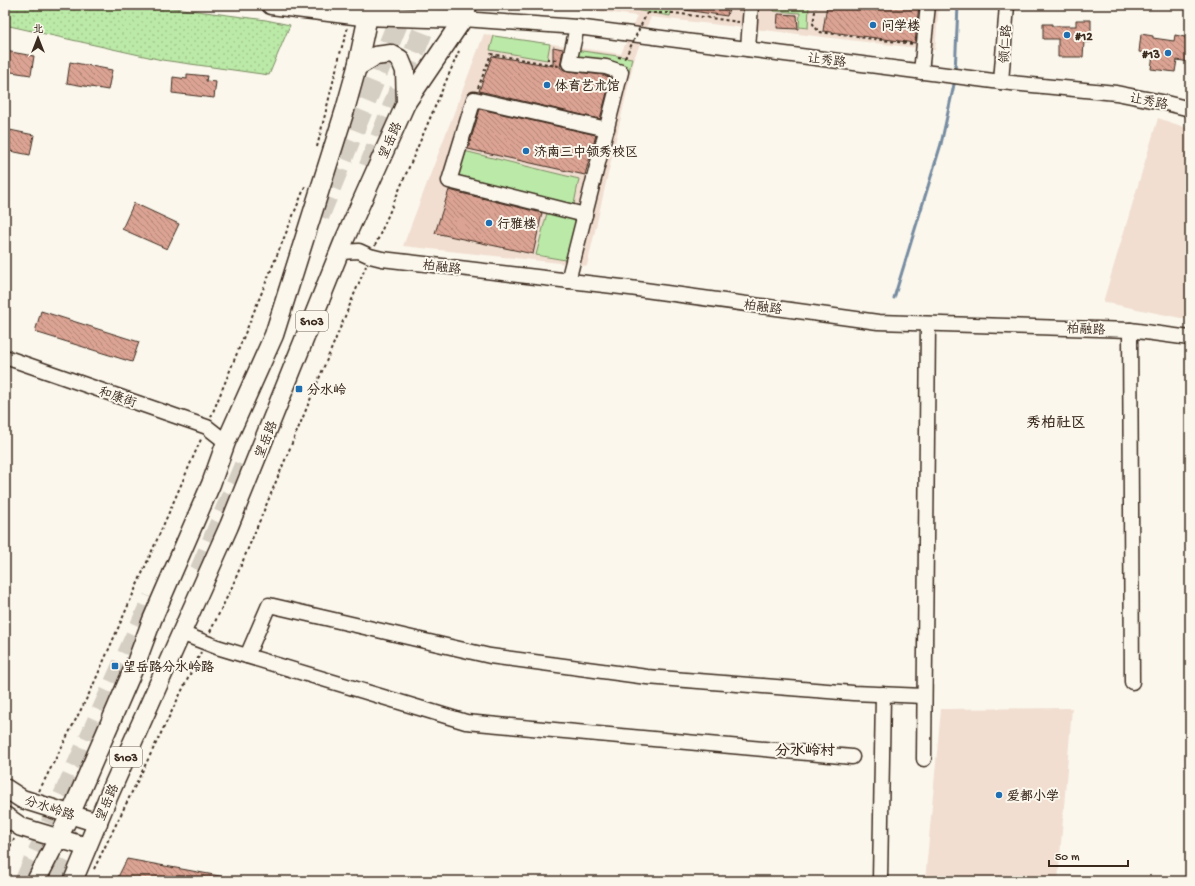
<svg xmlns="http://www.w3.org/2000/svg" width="1195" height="886" viewBox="0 0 1195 886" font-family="'Gochi Hand','LXGW WenKai TC',sans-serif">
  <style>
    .built { fill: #f1ded1 }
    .green { fill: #bbe9a7; stroke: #7b8a62 }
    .park { fill: url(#park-dots); stroke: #7b8a62 }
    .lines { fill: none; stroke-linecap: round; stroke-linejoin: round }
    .stream { stroke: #768ba1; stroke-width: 3 }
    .building { fill: url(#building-back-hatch); stroke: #3b2a1e }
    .highway-tunnel { stroke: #d5cec3; stroke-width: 21; stroke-dasharray: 21 10; stroke-linecap: butt }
    .minor-casing { stroke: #3b2a1e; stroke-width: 17 }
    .major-casing { stroke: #3b2a1e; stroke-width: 21 }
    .path { stroke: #3b2a1e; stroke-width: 2; stroke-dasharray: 3 3; stroke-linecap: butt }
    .minor { stroke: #fbf7ec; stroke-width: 14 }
    .major { stroke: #fbf7ec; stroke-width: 18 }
    .path-bridge { stroke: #3b2a1e; stroke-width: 2; stroke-dasharray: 3 3; stroke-linecap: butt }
    .poi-dot { fill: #1f6fb2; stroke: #fbf7ec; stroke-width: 1.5 }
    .labels { text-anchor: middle; stroke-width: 4; stroke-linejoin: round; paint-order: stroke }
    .shield { fill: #fbf7ec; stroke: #75685c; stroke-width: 1 }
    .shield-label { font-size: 12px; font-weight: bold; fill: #3b2a1e }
    .poi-label { font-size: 13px; font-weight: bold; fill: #3b2a1e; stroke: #fbf7ec; text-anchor: start }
    .street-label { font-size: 13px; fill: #3b2a1e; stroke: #fbf7ec }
    .quarter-label { font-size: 15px; font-weight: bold; fill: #3b2a1e; stroke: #fbf7ec }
  </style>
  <defs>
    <pattern id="park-dots" width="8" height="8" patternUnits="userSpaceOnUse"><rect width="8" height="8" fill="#bbe9a7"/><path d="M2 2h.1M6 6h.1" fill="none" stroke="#a2c88f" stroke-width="1.8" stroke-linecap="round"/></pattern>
    <pattern id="building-back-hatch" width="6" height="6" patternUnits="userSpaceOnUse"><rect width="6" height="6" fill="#dba393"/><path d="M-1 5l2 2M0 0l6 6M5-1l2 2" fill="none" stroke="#b38577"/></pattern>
  </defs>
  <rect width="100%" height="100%" fill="#fbf7ec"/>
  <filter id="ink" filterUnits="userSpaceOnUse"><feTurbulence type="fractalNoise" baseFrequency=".025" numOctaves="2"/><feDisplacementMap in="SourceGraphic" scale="8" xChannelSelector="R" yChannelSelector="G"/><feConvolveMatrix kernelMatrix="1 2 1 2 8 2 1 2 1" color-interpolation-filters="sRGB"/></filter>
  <g filter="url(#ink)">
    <g class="built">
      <path d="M548,5H939L935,50L651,17L635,56L587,266L403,246L484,34L621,54L637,16Z"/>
      <path d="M1158,118L1190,129V320L1103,302Z"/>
      <path d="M1072,708L1058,881H925L941,709Z"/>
    </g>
    <g class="green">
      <path d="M605,5H672L670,16Z"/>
      <path d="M774,5H809L808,28L799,27L800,13L774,11Z"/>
      <path d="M494,36L550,44L547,60L490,50Z"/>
      <path d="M575,50L632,58L629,72L573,59Z"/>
      <path d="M464,151L579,179L573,209L454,178Z"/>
      <path d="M547,213L581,218L571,261L536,255Z"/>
    </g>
    <path class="park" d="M5,5H151L266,20L290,25L269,75L162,60L5,25Z"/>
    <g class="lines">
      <g class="stream">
        <path d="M955,73L958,5"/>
        <path d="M894,298L941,144L955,80"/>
      </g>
    </g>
    <g class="building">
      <path d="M685,5H721L729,7L727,16L685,10Z"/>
      <path d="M827,5H919L915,43L823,31Z"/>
      <path d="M778,14L797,15L798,29L777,28Z"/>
      <path d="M1076,20H1091V42H1084L1083,57H1058V39H1043V24H1052V26H1076Z"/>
      <path d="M1141,34L1153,36V38L1174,41L1175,35L1190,38V62L1177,60L1175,72L1151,69L1153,54L1139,52Z"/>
      <path d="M553,47L563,49L560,67L564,70L568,71L604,75L611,78L600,119L479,91L492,56L553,66Z"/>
      <path d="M5,51L34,56L31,75L5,71Z"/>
      <path d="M70,62L112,70L108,90L67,83Z"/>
      <path d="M187,74L207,76L206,81L216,82L214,98L172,93L173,77L187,79Z"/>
      <path d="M480,109L596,135L585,175L468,149Z"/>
      <path d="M5,129L34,135L30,155L5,150Z"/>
      <path d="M449,190L542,213L533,254L435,233Z"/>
      <path d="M134,203L179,224L167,249L122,229Z"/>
      <path d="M41,311L139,342L132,362L35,332Z"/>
      <path d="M127,859L225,877L224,881H116Z"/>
    </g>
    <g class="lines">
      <g class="highway-tunnel">
        <path d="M369,167L433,5"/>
        <path d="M319,216L405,5"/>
        <path d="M200,571L245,464"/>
        <path d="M25,881L153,598"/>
        <path d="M59,881L87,826"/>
      </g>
      <defs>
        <g id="minor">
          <path d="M463,19L577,27L1001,82L1116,93L1162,102L1190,109"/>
          <path d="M748,49L751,5"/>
          <path d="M921,72L928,5"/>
          <path d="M1001,82L1007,5"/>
          <path d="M585,215L449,181L474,99L607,129"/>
          <path d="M340,252L359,251L370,256L382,259L630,288L878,322L1130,330L1190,338"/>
          <path d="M568,281L621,72L606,67L569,63L577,27"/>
          <path d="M1130,330L1132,682"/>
          <path d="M5,357L207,427L226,442"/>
          <path d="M181,633L217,647L466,722L852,757"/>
          <path d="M247,656L269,605L490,656L647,677L853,693L924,696"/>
          <path d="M924,759L928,324"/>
          <path d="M880,881L883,694"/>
        </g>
        <g id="major">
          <path d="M271,5L362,16L463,19"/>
          <path d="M357,67L375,56L391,54L400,59L405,71L406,103"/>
          <path d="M5,788L22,799L98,823"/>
          <path d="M5,816L21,827L87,847"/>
          <path d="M36,881L71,813L136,663L152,620L211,484L226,442L274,335L345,110L357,67L368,16L372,5"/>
          <path d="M73,881L109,795L229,526L343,243L406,103L463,19L468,5"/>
        </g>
      </defs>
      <use href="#minor" class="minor-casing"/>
      <use href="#major" class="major-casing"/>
      <g class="path">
        <path d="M816,5L813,24L819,32L913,44"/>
        <path d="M647,13H674L739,22"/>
        <path d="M618,57L625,58"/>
        <path d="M547,59L558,60"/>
        <path d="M478,88L491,54L559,66"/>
        <path d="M317,147L341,50L348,27"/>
        <path d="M375,246L459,51"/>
        <path d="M211,417L306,184"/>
        <path d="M210,632L232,587L366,266"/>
        <path d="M39,791L91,690L202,437"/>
        <path d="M5,857L14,839"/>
        <path d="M94,869L201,652"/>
      </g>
      <use href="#minor" class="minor"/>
      <use href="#major" class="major"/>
      <path class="path-bridge" d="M625,58L647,13"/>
    </g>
  </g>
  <g class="poi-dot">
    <circle cx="873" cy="25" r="4"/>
    <circle cx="1067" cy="35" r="4"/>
    <circle cx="1168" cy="53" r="4"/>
    <circle cx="547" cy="85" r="4"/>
    <circle cx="526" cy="151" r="4"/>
    <circle cx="489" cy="223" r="4"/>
    <rect x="295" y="385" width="8" height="8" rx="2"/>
    <rect x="111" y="662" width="8" height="8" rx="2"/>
    <circle cx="999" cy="795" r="4"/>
  </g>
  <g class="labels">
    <g class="shield">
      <rect x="296" y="311" width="32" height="20" rx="3"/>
      <rect x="110" y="747" width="32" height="20" rx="3"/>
    </g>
    <g class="shield-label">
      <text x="312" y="325">S103</text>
      <text x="126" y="761">S103</text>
    </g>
    <g class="poi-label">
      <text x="881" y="30">问学楼</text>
      <text x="1075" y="40">#12</text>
      <text x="1160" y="58" text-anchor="end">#13</text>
      <text x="555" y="90">体育艺术馆</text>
      <text x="534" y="156">济南三中领秀校区</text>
      <text x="497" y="228">行雅楼</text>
      <text x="307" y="394">分水岭</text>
      <text x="123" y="671">望岳路分水岭路</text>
      <text x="1007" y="800">爱都小学</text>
    </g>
    <g class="street-label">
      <text transform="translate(1004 44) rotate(-86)" y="5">领仁路</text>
      <text transform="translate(827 59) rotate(7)" y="5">让秀路</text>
      <text transform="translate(1149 100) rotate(11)" y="5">让秀路</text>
      <text transform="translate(389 140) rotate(-66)" y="5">望岳路</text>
      <text transform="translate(442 266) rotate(7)" y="5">柏融路</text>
      <text transform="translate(763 306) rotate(8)" y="5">柏融路</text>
      <text transform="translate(1086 328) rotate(2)" y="5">柏融路</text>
      <text transform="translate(118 396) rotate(19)" y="5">和康街</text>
      <text transform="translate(265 439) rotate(-68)" y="5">望岳路</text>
      <text transform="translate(106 802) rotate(-67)" y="5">望岳路</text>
      <text transform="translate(50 807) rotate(18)" y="5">分水岭路</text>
    </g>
    <g class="quarter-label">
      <text x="1056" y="427">秀柏社区</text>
      <text x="805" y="755">分水岭村</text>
    </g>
  </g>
  <rect width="1195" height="886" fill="none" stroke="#fbf7ec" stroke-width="20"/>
  <rect x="10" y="10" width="1175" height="866" fill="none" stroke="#3b2a1e" stroke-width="1.5" filter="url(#ink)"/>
  <g transform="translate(38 38)" stroke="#fbf7ec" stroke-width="3" paint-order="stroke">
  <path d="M0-3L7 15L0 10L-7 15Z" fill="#3b2a1e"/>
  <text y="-6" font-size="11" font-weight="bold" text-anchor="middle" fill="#3b2a1e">北</text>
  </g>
  <path d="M1049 860v6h79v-6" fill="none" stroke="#3b2a1e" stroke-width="2"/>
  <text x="1055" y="860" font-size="12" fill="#3b2a1e" stroke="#fbf7ec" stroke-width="3" paint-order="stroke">50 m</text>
</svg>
